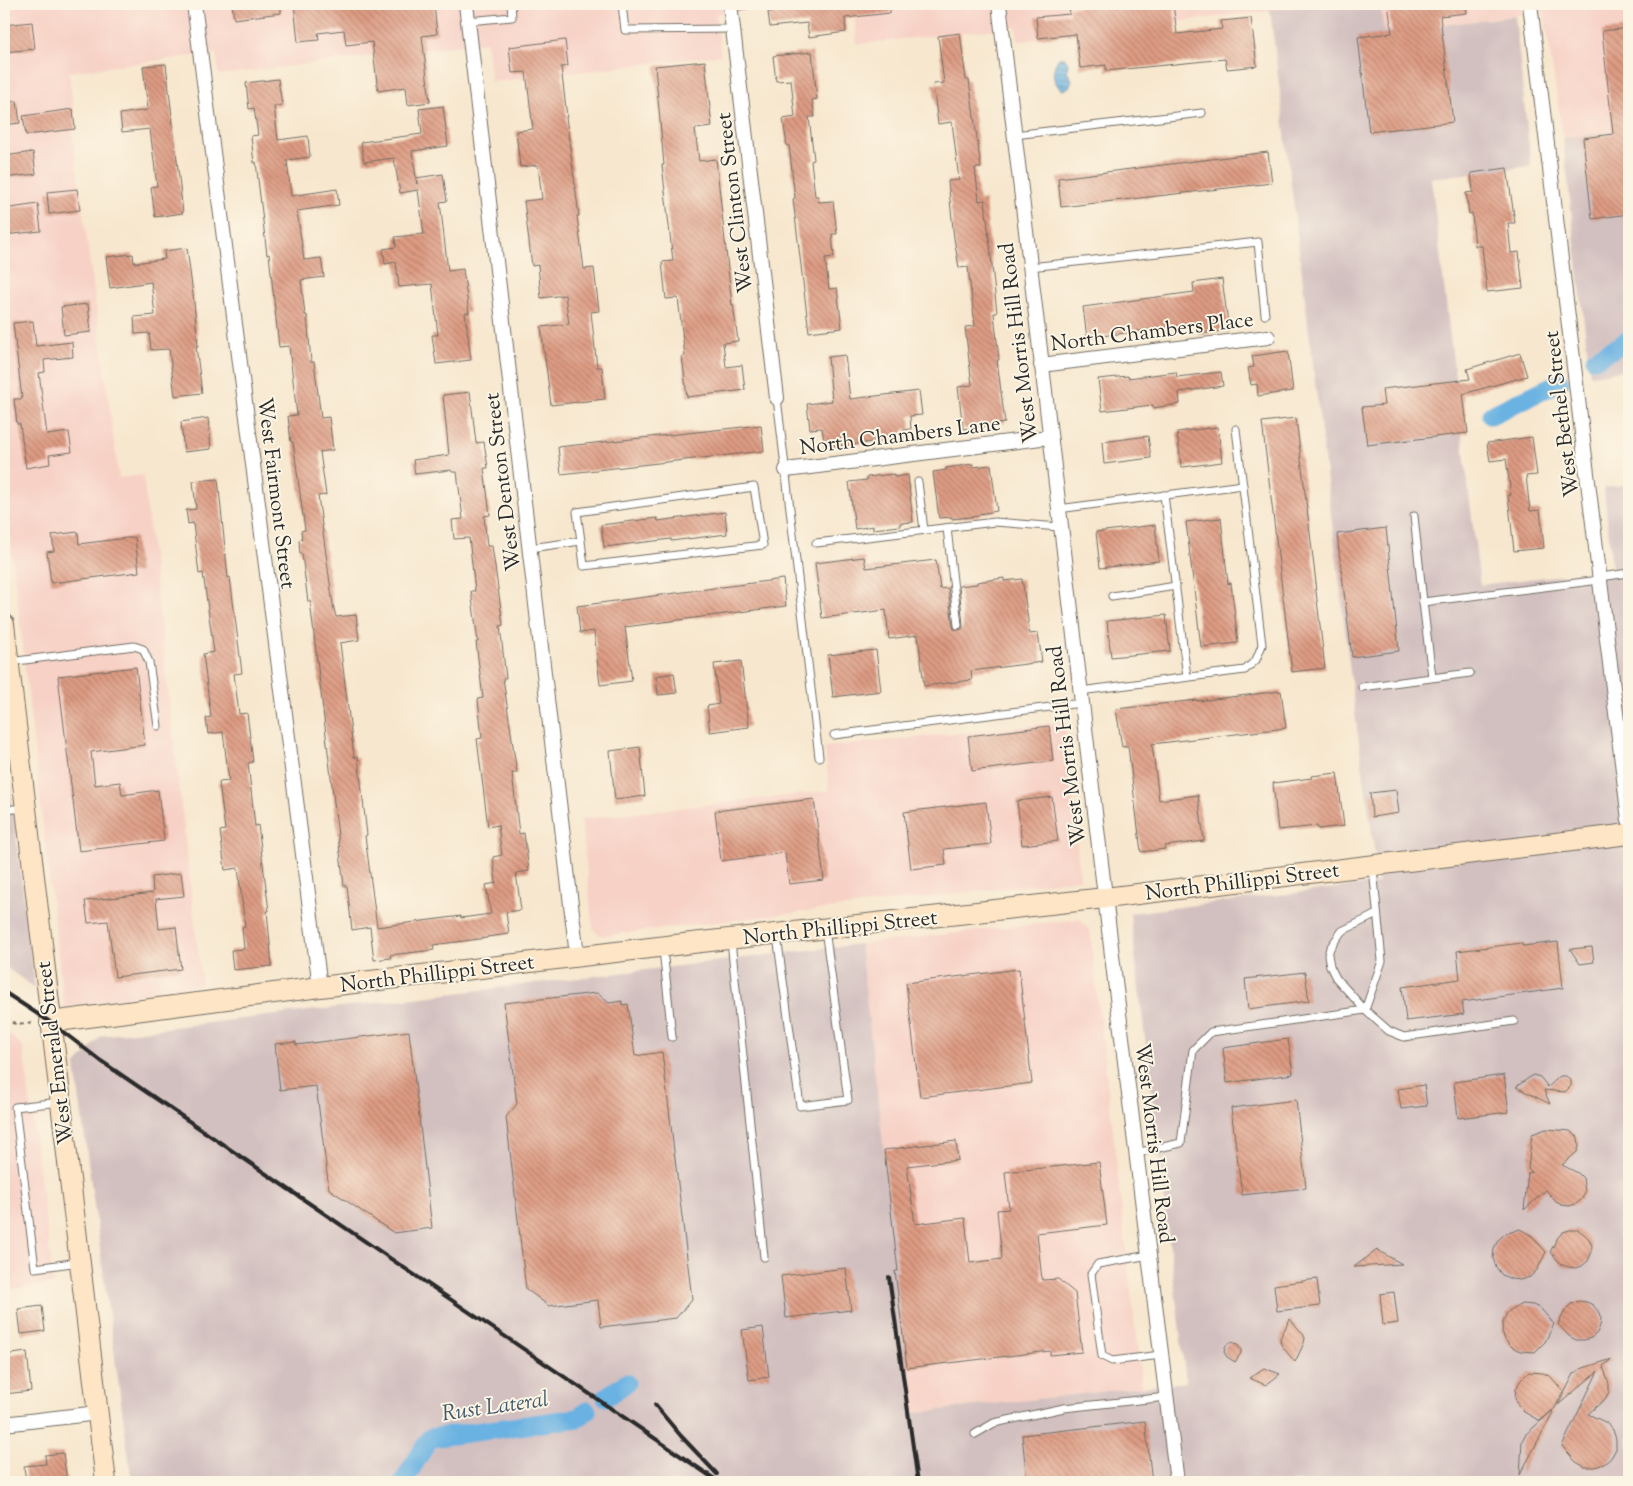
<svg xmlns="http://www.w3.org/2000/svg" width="1633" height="1486" viewBox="0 0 1633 1486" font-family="'Sorts Mill Goudy',serif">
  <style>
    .built { fill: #f7d1c6 }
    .industrial { fill: #d2bfbf }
    .water { fill: url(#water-rules); stroke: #4b6e86 }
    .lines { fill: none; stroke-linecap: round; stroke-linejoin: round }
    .canal { stroke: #6bb2e2; stroke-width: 19 }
    .building { fill: url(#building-back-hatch) }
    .lane-casing { stroke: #726d64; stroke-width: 9 }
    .street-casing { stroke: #726d64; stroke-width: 16 }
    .secondary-casing { stroke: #726d64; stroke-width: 22 }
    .path { stroke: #726d64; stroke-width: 3; stroke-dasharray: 4 4; stroke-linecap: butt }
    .lane { stroke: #fff; stroke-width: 7 }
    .street { stroke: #fff; stroke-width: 14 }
    .secondary { stroke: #fee5c5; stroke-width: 20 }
    .rail { stroke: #2b2b2b; stroke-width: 4 }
    .labels { text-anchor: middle; stroke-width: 4; stroke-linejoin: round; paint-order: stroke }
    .street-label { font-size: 21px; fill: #2b2b2b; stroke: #fcf5e5 }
    .water-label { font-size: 22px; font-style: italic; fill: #415a6b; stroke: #fcf5e5 }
  </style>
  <defs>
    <pattern id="water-rules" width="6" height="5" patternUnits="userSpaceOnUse" patternTransform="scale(1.25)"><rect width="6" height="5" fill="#6bb2e2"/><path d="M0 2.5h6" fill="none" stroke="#5891b7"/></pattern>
    <pattern id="building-back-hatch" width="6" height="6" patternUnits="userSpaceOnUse" patternTransform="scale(1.25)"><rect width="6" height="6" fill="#de9b83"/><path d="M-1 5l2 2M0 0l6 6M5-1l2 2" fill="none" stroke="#b47f6b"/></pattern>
  </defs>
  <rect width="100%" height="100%" fill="#fcf5e5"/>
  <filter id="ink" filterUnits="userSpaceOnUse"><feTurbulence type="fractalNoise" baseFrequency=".02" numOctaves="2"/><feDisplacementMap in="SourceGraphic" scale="10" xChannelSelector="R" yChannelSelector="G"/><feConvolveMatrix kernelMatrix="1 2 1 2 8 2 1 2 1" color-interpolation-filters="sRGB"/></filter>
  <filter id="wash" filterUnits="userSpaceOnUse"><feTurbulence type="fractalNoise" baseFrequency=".0096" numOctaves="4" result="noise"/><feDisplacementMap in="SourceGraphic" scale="20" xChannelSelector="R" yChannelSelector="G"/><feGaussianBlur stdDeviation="1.12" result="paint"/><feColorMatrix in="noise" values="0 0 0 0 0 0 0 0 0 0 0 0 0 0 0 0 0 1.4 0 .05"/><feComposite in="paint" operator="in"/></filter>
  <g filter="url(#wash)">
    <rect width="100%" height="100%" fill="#f7e7ce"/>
    <g class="built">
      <path d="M4,4H786L716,14L721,55L491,82L486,42L219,75L216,53L69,72L76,129L72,130L119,478L143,475L202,985L64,1008L4,485Z"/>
      <path d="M853,4H1326L1018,41L1016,27L857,44Z"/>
      <path d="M1380,4H1629V130L1563,138L1544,12L1383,32Z"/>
      <path d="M1065,722L1080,879L601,936L593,929L581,819L829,791L825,747Z"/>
      <path d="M1080,919L1090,931L1142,1387L914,1413L860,944Z"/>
      <path d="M4,1029L23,1047L54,1284L4,1290Z"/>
    </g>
    <g class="industrial">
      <path d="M1326,4H1380L1384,32L1515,16L1531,166L1431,178L1480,585L1612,569L1604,488L1629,484V1482H132L75,1066L101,1036L860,944L914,1413L1186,1382L1130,913L1379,883L1357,729L1270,10Z"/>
      <path d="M1629,130V370L1590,375L1563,138Z"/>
      <path d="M4,739L35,988L4,966Z"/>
    </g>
    <path class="water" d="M1059,58H1065L1068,64L1067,71L1072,80L1069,87L1063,90C1051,82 1051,69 1059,58Z"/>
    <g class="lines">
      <g class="canal">
        <path d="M1595,359L1629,340"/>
        <path d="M1491,415L1560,382"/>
        <path d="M606,1397L626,1383"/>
        <path d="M403,1482L430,1438L578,1418L587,1411"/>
      </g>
    </g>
    <g id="blocks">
      <g class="building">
        <path d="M232,4H281V13L234,19Z"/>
        <path d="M294,4H434L437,34L422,36L430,102L408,105L406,87L378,91L372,42L346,45L344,30L318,33L319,40L298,42Z"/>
        <path d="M825,4H890V13L845,18L846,32L809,37L807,23L770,27L768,12Z"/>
        <path d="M1102,4H1173L1177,34L1222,29L1221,21L1251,18L1257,66L1227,69L1225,59L1106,71V65L1080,68L1076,34L1038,38L1036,17L1070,14L1069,8Z"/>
        <path d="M1388,4H1466L1467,13L1440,16L1453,122L1369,132L1358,37L1392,33Z"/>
        <path d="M32,22L35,49L4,52V25Z"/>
        <path d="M1629,28V214L1592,219L1583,138L1613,134L1602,31Z"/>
        <path d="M960,33L966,80H969L981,168H975L979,201L985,200L997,313H994L999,360H997L1005,423L963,429L958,387L972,385L965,327L975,326L968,267L959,268L954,238L948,181L959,180L952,122L938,124L933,84L944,83L938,36Z"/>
        <path d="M565,40L568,66L561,67L567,117H566L579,216H577L584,269L594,268L599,311L591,312L597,367H602L605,399L551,405L541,327L569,324L565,295L541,298L538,265L532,266L524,201L542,199L538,165L520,167L516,131L533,129L526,72L512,73L509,47Z"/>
        <path d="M812,52L817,99L812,100L815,117H809L814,160L811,161L815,196H818L819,202L833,201L837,234H832L834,257L825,258L829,289L837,288L842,328L809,332L793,199L795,198L789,145L787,146L783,119L795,117L791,80L776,81L773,56Z"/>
        <path d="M705,61L712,127L695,129L699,161L716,159L732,305L733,304L738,341L723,343L726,367L742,365L745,390L687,397L682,356H685L678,298L666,299L662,262L673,261L662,165H664L655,66Z"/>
        <path d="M166,64L183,213L155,217L151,187L157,186L150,129L122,132L120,114L148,110L143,66Z"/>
        <path d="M278,79L282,105L274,106L278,140L308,136L310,157L287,160L291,196L337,189L339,205L297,211L304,260L321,258L324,277L301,280L305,315H307L311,362H314L321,418L329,417L333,450L320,452L326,495L318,496L333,605L336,617L356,615L359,640L340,643L354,757H358L367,835L365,836L377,927L461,916V918L491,914L486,885L496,883L493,857L502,855L498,825L488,827L477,739L482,738L478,699L483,698L476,642H478L471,591H475L469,538L454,539L452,520L463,519L457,472H452L451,470L415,474L413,460L449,455L443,395L470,392L476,443L484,442L488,468H484L490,515L484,516L487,546H492L498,588L503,625L500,626L506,678H503L517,773H512L519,834L524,833L529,871L516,873L521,910L506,912L509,934L487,937V938L433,945L434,950L390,955L391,958L374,960L370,927L352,930L347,886H344L310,601L308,602L302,554H300L299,540L302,539L301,531L305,530L293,442H291L288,416L297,415L289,346L279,347L269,254L267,255L256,162L254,163L251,136L258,135L254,108L249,109L246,83Z"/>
        <path d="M17,101L20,123L4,125V102Z"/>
        <path d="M443,106L448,146L412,151L417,184L416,178L443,174L447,201L440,202L448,271L463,269L469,313H465L471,360L436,364L432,335H438L432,284L399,287L396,262L385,264L383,249L396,247L395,237L424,234L418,190L400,193L394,158L364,162L361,142L422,134L419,109Z"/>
        <path d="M73,109L75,129L26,135L23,116Z"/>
        <path d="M33,152L36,174L4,178V156Z"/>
        <path d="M1268,152L1272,183L1061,207L1058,178Z"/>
        <path d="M1507,168L1515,223H1508L1511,253L1519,252L1523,288L1487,292L1482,246H1475L1472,213L1469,214L1466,193L1473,192L1471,173Z"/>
        <path d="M77,189L80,210L49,214L47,192Z"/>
        <path d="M38,204L41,231L4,235V209Z"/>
        <path d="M187,248L194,302L198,346H196L202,393L175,396L169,349L151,350L149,333L135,334L134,317L155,315L151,282L110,288L106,257L133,254L134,263L165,259L164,251Z"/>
        <path d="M1222,279L1229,330L1199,334L1198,323L1087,338L1083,307L1194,292L1193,283Z"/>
        <path d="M88,304L91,332L64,335L61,307Z"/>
        <path d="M33,321L36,346L72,342L73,357L44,360L45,372L39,373L47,435L69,432L72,452L49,455L50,464L26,468L20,424H17L14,399H22L13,323Z"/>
        <path d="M1288,351L1293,391L1258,396L1257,384L1251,385L1248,368L1254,367L1252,356Z"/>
        <path d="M1520,353L1527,376L1463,394L1468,433L1367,445L1362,407L1384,405L1382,389L1470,379L1467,369Z"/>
        <path d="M845,355L850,399L919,391L922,415L910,416L911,429L903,430L904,438L825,448L822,428L810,429L807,404L832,401L828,357Z"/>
        <path d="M1176,372L1177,377L1221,372L1223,386L1179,392L1180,404L1153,408V405L1102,411L1098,379L1128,376V378Z"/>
        <path d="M208,418L211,449L184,452L181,422Z"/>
        <path d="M1296,418L1316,583H1315L1325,668L1292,672L1262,422Z"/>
        <path d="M761,425L764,451L561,474L558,447Z"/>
        <path d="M1218,427L1222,462L1183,467L1181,466L1177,432Z"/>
        <path d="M1148,436L1151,458L1104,464L1102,442Z"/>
        <path d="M1532,437L1537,475L1526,476L1530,511L1540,510L1544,548L1514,551L1508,495H1511L1506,459L1490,461L1487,443Z"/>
        <path d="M973,464V467L991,465L997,511L979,514V516L952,519V517L939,518L933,472L946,470V468Z"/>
        <path d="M894,474V477L908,475L913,522L900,523V526L873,529V526L855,529L849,482L867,480V477Z"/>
        <path d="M218,479L228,578L230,577L242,673L234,674L239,714L247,713L253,762L248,763L255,826L258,825L269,911H267L272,966L233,970L231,950L244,949L242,927L245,926L238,868L225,870L220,831L225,830L219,782L229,781L223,732L208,734L206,718L211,717L203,654L214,652L203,573L199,574L193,523L188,524L186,510L196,509L193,481Z"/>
        <path d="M725,512L727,534L671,541V539L604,547L601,525L657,518L658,521Z"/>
        <path d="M1221,518L1228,584L1231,583L1238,643L1201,647L1186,522Z"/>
        <path d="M1155,525L1159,561L1100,568L1096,532Z"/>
        <path d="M1386,528L1399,651L1352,657L1337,534Z"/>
        <path d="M78,532L79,544L135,537L139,572L51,583L47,552L54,551L52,535Z"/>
        <path d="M864,557L866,568L936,560L940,589L948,588L953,626L954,629L958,630L962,629L963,625L959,586L977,584V582L1004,578V581L1022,579L1030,634L1038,633L1042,662L971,671L972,680L924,686L918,635L889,639L886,610L822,618L815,563Z"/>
        <path d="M783,579L786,606L625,627L632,681L600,685L594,631L580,633L577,606Z"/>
        <path d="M1166,615L1170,651L1111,657L1107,621Z"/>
        <path d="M876,650L881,691L833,697L828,655Z"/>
        <path d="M741,661L749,727L710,732L707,706L719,704L714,664Z"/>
        <path d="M136,667L145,745L91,752L95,785L120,782L122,795L158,790L164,841L79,851L58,676Z"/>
        <path d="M674,673L677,693L658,695L656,676Z"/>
        <path d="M1281,691L1286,728L1152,744L1159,800L1198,795L1204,841L1165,846V849L1141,852L1128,746L1122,747L1116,709L1197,700V701Z"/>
        <path d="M1049,726L1053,761L972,771L968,736Z"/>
        <path d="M640,747L645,796L615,800L610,751Z"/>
        <path d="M1337,773L1344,826L1318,829L1317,826L1278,830L1273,783L1312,778L1311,776Z"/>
        <path d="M1396,790L1399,813L1372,817L1370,793Z"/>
        <path d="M1052,797L1058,841L1022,845L1017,801Z"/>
        <path d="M814,799L824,880L789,884L785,853L721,861L715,811Z"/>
        <path d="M986,802L991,844L944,849L946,865L911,869L904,812Z"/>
        <path d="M181,873L184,896L156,899L159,929L176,927L181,969L115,977L108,921L88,923L85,901L153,893L152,877Z"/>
        <path d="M1558,942L1563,988L1462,1002L1464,1014L1406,1021L1402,987L1460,979L1457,951L1522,943V946Z"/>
        <path d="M1592,947L1594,962L1580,964L1570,949Z"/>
        <path d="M1019,969L1032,1083L920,1097L906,983Z"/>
        <path d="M1305,972L1309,1001L1248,1009L1245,979Z"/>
        <path d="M597,993L609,1003L622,1001V1005L628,1004L635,1056L662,1052L692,1299L676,1318L601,1327L598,1300L549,1306L526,1289L506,1117L517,1104L504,1003Z"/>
        <path d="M409,1031L432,1228L394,1233L329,1189L316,1086L280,1090L275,1044L296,1042V1045Z"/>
        <path d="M1288,1039L1293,1074L1227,1083L1223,1048Z"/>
        <path d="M1504,1075L1509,1112L1458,1118L1454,1082Z"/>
        <path d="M1533,1075L1540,1077L1548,1087L1560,1076H1566L1571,1080V1086L1565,1092L1544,1090L1550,1104L1516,1087Z"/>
        <path d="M1424,1085L1427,1106L1401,1109L1398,1089Z"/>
        <path d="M1296,1100L1306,1188L1242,1195L1231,1108Z"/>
        <path d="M1546,1129L1570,1131L1578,1137L1579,1147L1577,1152L1562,1165L1578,1173L1583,1178L1585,1192L1582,1199L1576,1204L1569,1206L1562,1205L1556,1202L1546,1190L1524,1210L1528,1173L1532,1172L1528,1168L1532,1134Z"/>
        <path d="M956,1141L958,1160L907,1166L915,1224L965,1218L970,1263L1002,1259L997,1210L1009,1209L1005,1172L1099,1162L1107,1225L1037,1233L1042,1280L1058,1279L1075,1293L1082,1352L1050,1355V1351L907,1368L895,1271H898L884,1150Z"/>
        <path d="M1520,1229L1532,1236L1546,1252L1537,1270L1530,1277L1520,1280L1511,1279L1502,1275L1496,1267L1493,1258L1494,1249L1498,1240L1505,1234Z"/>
        <path d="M1570,1230H1578L1584,1234L1589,1239L1592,1246L1591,1254L1588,1261L1582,1266L1575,1268L1568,1267L1561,1264L1550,1252L1558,1237L1563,1232Z"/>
        <path d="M1377,1250L1402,1264L1354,1267Z"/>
        <path d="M846,1268L851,1310L786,1318L781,1276Z"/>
        <path d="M1317,1279L1320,1306L1277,1311L1274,1285Z"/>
        <path d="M1394,1292L1398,1323L1383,1325L1380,1294Z"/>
        <path d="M1579,1301L1587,1302L1593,1305L1598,1311L1601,1318L1600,1326L1597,1333L1591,1338L1584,1340H1576L1569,1336L1558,1324L1566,1309L1571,1304Z"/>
        <path d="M1523,1304L1533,1305L1541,1309L1554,1324L1545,1342L1535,1352L1520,1351L1512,1347L1505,1340L1502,1331L1503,1321L1507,1313L1514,1307Z"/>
        <path d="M42,1306L45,1331L21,1334L18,1309Z"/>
        <path d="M1290,1319L1303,1334L1305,1338L1304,1343L1295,1362L1282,1346L1280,1341L1281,1336Z"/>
        <path d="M763,1327L769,1377L749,1380L742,1330Z"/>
        <path d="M1231,1342L1237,1344L1241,1350V1353L1235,1362L1227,1357L1224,1352L1226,1345Z"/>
        <path d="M27,1352L31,1391L4,1394V1355Z"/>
        <path d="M1612,1359L1603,1366L1609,1384V1392L1605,1399L1588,1414L1607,1423L1613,1430L1616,1439V1449L1611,1458L1604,1464L1595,1467H1585L1576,1462L1562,1446L1598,1371L1558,1405L1574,1374L1580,1369Z"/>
        <path d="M1264,1368L1280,1374L1266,1385L1249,1378Z"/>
        <path d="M1529,1372L1543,1373L1551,1377L1563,1391L1555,1408L1540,1421L1524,1412L1518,1406L1515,1397L1516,1389L1520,1381Z"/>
        <path d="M1552,1411L1553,1412L1520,1475L1522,1441L1525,1435Z"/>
        <path d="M1145,1421L1152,1482H1027L1022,1435Z"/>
        <path d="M63,1453L67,1482H26L24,1466L46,1464L45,1455Z"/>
      </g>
    </g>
  </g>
  <g filter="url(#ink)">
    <use href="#blocks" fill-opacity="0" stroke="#726d64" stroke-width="1"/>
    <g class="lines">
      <defs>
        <g id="lane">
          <path d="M622,4L625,30L733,29"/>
          <path d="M731,7L752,4"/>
          <path d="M468,21L512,17L511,4"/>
          <path d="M1014,135L1202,113"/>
          <path d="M1030,267L1258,242L1265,315"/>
          <path d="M777,398L819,757"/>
          <path d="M918,482L924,530"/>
          <path d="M1164,495L1187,677"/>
          <path d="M1058,509L1243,485"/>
          <path d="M1414,516L1423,602"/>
          <path d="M947,528L958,625"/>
          <path d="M816,543L995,522L1060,527"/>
          <path d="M530,548L581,541L584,566L763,545L754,487L577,512L581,541"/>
          <path d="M1600,577L1629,573"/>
          <path d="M1112,596L1176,586"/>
          <path d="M9,662L134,646L143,649L149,662L158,726"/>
          <path d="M1432,677L1423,602L1600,580"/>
          <path d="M1362,687L1470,673"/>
          <path d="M1080,691L1245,670L1256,660L1262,645L1236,429"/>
          <path d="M834,735L1081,703"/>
          <path d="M4,810L25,808"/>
          <path d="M777,936L800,1106L848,1100L825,929"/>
          <path d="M731,941L764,1257"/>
          <path d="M663,949L672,1037"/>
          <path d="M1365,1010L1382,961L1373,868"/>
          <path d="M1365,1010L1336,978L1330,966L1328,955L1330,948L1342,931L1377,914"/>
          <path d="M60,1102L15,1107L35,1268L79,1262"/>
          <path d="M1136,1153L1181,1143L1193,1050L1211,1032L1365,1010L1389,1031L1404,1037L1514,1021"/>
          <path d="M1149,1255L1098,1264L1091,1274L1102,1356L1112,1361L1161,1355"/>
          <path d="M975,1434L994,1423L1064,1408L1167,1397"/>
        </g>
        <g id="street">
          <path d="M194,4L320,987"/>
          <path d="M466,4L577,956"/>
          <path d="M730,4L777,398"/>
          <path d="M999,4L1116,989L1177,1482"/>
          <path d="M1530,4L1629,820"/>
          <path d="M1041,365L1268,337"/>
          <path d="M786,470L1049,437"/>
          <path d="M4,1424L98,1413"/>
        </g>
        <g id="secondary">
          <path d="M4,624L106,1482"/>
          <path d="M50,1022L320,987L692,943L1105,898L1629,834"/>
        </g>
      </defs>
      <use href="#lane" class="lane-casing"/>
      <use href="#street" class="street-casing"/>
      <use href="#secondary" class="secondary-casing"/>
      <path class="path" d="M4,1021L20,1024L32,1023"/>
      <use href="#lane" class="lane"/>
      <use href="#street" class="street"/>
      <use href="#secondary" class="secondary"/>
      <g class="rail">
        <path d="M4,992L50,1022L101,1061L297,1195L719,1482"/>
        <path d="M889,1277L918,1482"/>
        <path d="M655,1405L681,1436L717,1474"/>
      </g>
    </g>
  </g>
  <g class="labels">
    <g class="street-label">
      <text transform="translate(734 203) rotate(-97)" y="7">West Clinton Street</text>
      <text transform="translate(1152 331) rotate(-7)" y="7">North Chambers Place</text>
      <text transform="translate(1018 343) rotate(-97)" y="7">West Morris Hill Road</text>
      <text transform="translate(1561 414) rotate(-97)" y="7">West Bethel Street</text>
      <text transform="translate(900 435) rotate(-7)" y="7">North Chambers Lane</text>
      <text transform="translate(502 482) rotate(-97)" y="7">West Denton Street</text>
      <text transform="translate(277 493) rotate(83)" y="7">West Fairmont Street</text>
      <text transform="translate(1066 746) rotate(-97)" y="7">West Morris Hill Road</text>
      <text transform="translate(1242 881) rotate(-7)" y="7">North Phillippi Street</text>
      <text transform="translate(840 927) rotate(-6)" y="7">North Phillippi Street</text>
      <text transform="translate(437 973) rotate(-7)" y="7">North Phillippi Street</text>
      <text transform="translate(54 1053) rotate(-97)" y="7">West Emerald Street</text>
      <text transform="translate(1155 1143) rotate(83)" y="7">West Morris Hill Road</text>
    </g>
    <g class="water-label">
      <text transform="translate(495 1405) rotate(-8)" y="8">Rust Lateral</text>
    </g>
  </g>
  <rect width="1633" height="1486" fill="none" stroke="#fcf5e5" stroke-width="20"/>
</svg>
